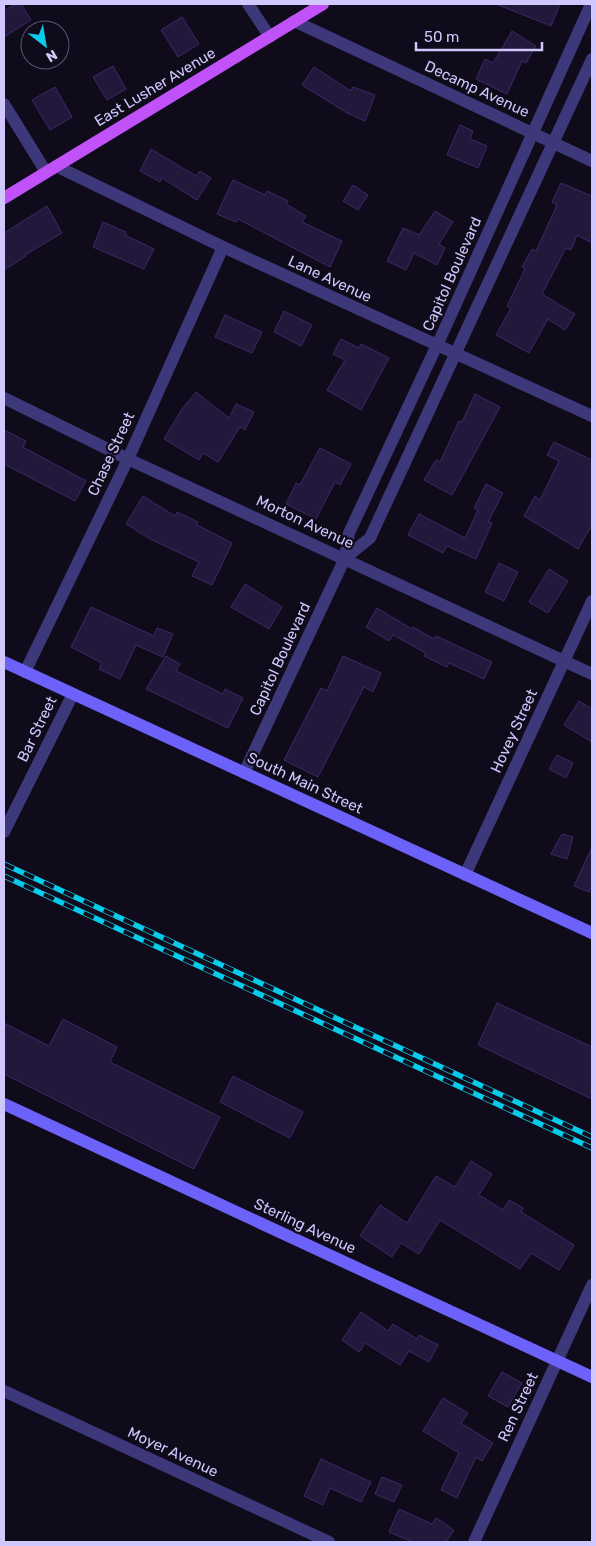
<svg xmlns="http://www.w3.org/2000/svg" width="596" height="1546" viewBox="0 0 596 1546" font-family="Rubik,sans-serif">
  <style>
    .building { fill: #21183b; stroke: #392b67 }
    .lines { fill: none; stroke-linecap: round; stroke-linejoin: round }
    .street { stroke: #3d3879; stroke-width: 12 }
    .secondary { stroke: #6c62fa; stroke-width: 12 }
    .primary { stroke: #c152f9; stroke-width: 12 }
    .rail-casing { stroke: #08cae9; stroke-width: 5.5 }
    .rail { stroke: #0f0b1b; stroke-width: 4; stroke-dasharray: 11; stroke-linecap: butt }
    .labels { text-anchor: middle; stroke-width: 4.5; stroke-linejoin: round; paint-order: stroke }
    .street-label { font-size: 15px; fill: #d0c8fd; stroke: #0f0b1b }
  </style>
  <rect width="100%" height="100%" fill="#0f0b1b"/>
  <g class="building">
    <path d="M15,4H21L31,20L4,37V11Z"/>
    <path d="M496,4H560L551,26Z"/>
    <path d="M182,17L199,44L178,57L161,30Z"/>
    <path d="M512,31L536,46L526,63L522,61L507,94L476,79L485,59L493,63Z"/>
    <path d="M113,66L126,89L107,100L93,77Z"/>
    <path d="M314,67L351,91L353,87L375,95L365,121L347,113L302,85Z"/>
    <path d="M55,87L72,117L50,130L32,100Z"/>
    <path d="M460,125L473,131L470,139L487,146L478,168L447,155Z"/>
    <path d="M151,149L196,176L200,171L211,178L197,200L162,178L160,182L140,171Z"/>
    <path d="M233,180L265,195L267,191L288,201L286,204L306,216L302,222L342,241L330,267L238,219L236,222L217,214Z"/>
    <path d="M561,183L592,196V243L577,235L571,250L566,248L542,294L575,314L565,330L548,319L529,353L496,335L511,308L507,306L525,269L522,267L532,249L536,251L557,205L552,202Z"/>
    <path d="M353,185L368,195L358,210L343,201Z"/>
    <path d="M47,206L62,233L25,255L26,256L4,270V233Z"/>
    <path d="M435,211L453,222L439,244L445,248L437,265L414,253L406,270L387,261L403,228L419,235Z"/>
    <path d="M103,222L126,232L125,235L154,249L144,269L93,247Z"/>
    <path d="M284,311L312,325L301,346L274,332Z"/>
    <path d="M225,315L262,332L252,353L215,337Z"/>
    <path d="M341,339L359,348L361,344L389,358L361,410L327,390L345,360L333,354Z"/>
    <path d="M196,392L229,418L236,404L254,412L245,430L240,427L218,462L203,453L199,460L164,439L182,409Z"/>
    <path d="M475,394L500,407L452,495L424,480L436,460L440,462L459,421L462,422Z"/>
    <path d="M4,430L26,441L23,447L86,481L75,501L4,464Z"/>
    <path d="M554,442L592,460V525L578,549L524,516L535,496L540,500L559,461L547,455Z"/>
    <path d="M320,448L351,464L340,485L335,482L316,519L286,504L296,483L300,485Z"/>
    <path d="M486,484L503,493L488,522L492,523L476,559L447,546L443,553L408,535L419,514L465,538L478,510L474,508Z"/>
    <path d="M143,496L175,516L177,512L198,522L197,525L232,543L212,585L192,576L199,562L150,539L126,524Z"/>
    <path d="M499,563L518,572L504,601L485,592Z"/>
    <path d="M549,569L568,581L548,613L529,602Z"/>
    <path d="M245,584L282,607L269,629L231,607Z"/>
    <path d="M91,607L154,636L157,628L173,634L163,657L136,645L120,679L99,669L102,663L71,647Z"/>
    <path d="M377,608L412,629L413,627L434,639L436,636L492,662L484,679L449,663L447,667L424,656L426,653L393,635L389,641L366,627Z"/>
    <path d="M166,656L180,664L176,671L223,694L225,689L243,698L228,728L146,689Z"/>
    <path d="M343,656L381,673L373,692L364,687L318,777L284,760L321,688L327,691Z"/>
    <path d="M579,701L592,709V742L564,725Z"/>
    <path d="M557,755L573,763L566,778L549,769Z"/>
    <path d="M562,834L573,837L567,859L551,854Z"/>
    <path d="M592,847V885L589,892L574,886Z"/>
    <path d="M497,1003L592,1047V1099L478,1045Z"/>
    <path d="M63,1019L117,1047L110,1062L220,1117L194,1169L4,1074V1023L49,1046Z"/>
    <path d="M233,1076L303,1112L290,1138L220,1102Z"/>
    <path d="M471,1161L492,1174L479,1195L503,1210L509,1200L523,1208L521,1212L574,1245L559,1270L531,1253L520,1269L440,1220L419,1254L401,1243L392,1257L360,1236L380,1205L407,1223L436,1176L455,1187Z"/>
    <path d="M361,1312L388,1331L393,1324L417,1339L419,1335L438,1345L429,1362L409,1351L400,1365L365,1343L359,1352L342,1340Z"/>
    <path d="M502,1372L522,1383L508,1407L488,1396Z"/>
    <path d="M443,1398L468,1413L461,1423L493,1443L482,1461L476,1457L457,1498L441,1490L459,1453L423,1431Z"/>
    <path d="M321,1459L371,1482L361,1502L330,1488L323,1505L304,1496Z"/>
    <path d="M382,1477L402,1485L394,1502L375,1494Z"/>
    <path d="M399,1509L432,1524L436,1518L454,1530L446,1542H413L389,1532Z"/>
  </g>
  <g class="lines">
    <g class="street">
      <path d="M248,4L270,37"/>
      <path d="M294,21L592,161"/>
      <path d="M4,104L46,172"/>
      <path d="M56,166L223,247L592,416"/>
      <path d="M4,398L128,459L592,674"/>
      <path d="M345,558L370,538L592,59"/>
      <path d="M25,672L128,459L223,247"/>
      <path d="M244,773L345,558L349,533L445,328L591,4"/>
      <path d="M4,832L73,694"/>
      <path d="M465,875L592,601"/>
      <path d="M4,1391L329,1542"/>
      <path d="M474,1542L592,1285"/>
    </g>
    <g class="secondary">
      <path d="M4,662L592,933"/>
      <path d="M4,1104L592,1377"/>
    </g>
    <path class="primary" d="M4,198L323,4"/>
    <defs>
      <g id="rail">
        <path d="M4,864L592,1137"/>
        <path d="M4,876L592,1148"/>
      </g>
    </defs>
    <use href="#rail" class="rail-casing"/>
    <use href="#rail" class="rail"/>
  </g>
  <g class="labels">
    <g class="street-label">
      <text transform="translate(155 87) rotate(-31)" y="5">East Lusher Avenue</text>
      <text transform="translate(477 89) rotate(25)" y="5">Decamp Avenue</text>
      <text transform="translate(452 274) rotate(-66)" y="5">Capitol Boulevard</text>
      <text transform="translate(330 279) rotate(25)" y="5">Lane Avenue</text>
      <text transform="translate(111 454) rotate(-65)" y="5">Chase Street</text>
      <text transform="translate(305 522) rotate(25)" y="5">Morton Avenue</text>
      <text transform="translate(280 659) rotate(-65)" y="5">Capitol Boulevard</text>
      <text transform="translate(37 729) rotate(-64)" y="5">Bar Street</text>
      <text transform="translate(514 731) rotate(-65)" y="5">Hovey Street</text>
      <text transform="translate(305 783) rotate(25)" y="5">South Main Street</text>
      <text transform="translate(305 1226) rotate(25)" y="5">Sterling Avenue</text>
      <text transform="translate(518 1407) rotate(-65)" y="5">Ren Street</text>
      <text transform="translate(173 1452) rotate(25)" y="5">Moyer Avenue</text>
    </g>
  </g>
  <rect width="596" height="1546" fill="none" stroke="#d0c8fd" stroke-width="10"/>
  <g transform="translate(45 45) rotate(149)"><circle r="24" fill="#0f0b1b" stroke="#5c5775"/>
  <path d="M0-4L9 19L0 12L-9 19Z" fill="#08cae9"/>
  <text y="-8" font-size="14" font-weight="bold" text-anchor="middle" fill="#d0c8fd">N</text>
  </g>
  <path d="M416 42v8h126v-8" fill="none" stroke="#d0c8fd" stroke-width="2.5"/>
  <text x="424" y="42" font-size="15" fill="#d0c8fd" stroke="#0f0b1b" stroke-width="4" paint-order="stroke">50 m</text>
</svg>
